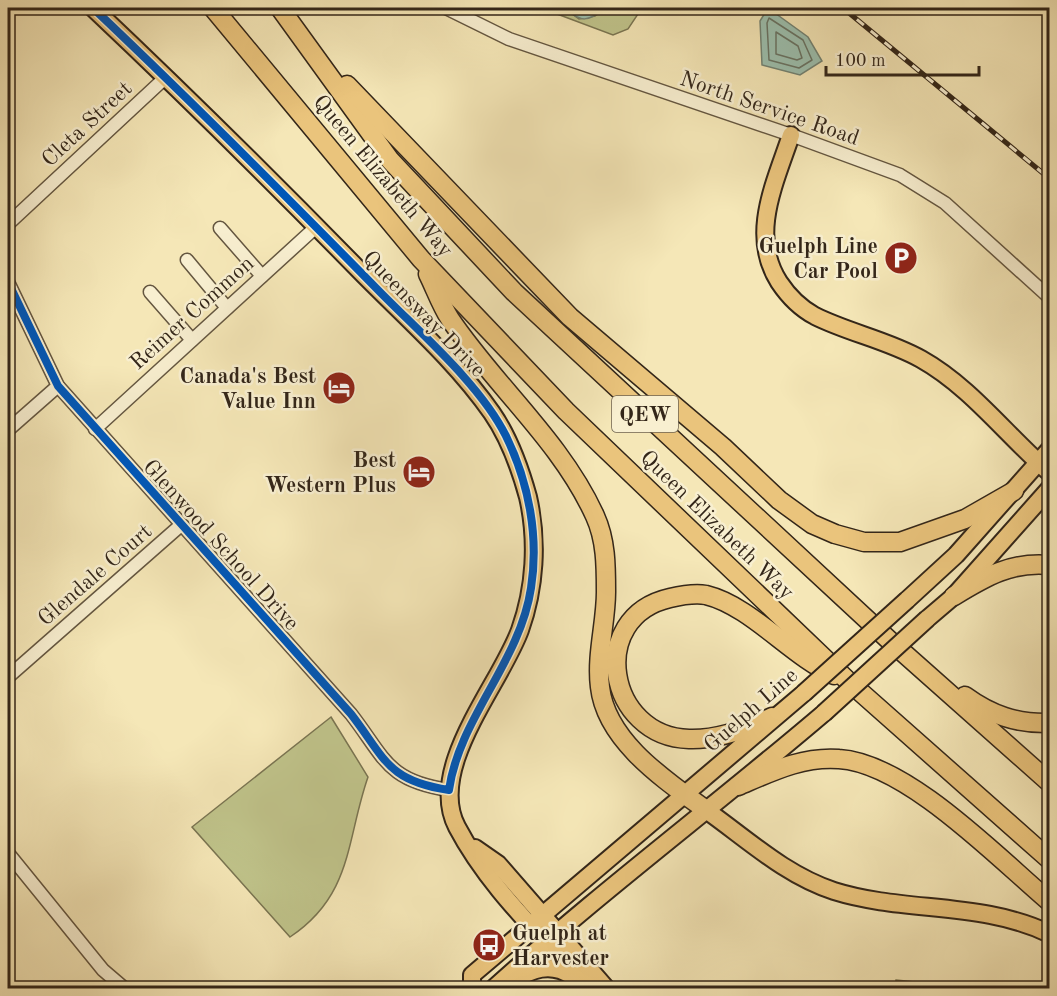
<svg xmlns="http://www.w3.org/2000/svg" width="1057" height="996" viewBox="0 0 1057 996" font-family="'Old Standard TT',serif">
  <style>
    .green { fill: #c0c48b; stroke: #7a7552; stroke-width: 1.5 }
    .water { fill: #9cc0af; stroke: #728273; stroke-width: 1.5 }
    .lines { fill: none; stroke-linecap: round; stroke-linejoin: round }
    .shore { stroke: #687364; stroke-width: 1.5 }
    .minor-casing { stroke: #645640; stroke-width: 15 }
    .major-casing { stroke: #332619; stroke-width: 20 }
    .highway-casing { stroke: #332619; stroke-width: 21 }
    .minor { stroke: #f8efd0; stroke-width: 12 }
    .major { stroke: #eac47c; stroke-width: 16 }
    .highway { stroke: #eac47c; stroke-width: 18 }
    .rail-casing { stroke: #332619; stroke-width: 5 }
    .rail { stroke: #f8efd0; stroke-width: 3; stroke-dasharray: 9; stroke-linecap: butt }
    .major-bridge-casing { stroke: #332619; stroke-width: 20; stroke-linecap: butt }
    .major-bridge { stroke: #eac47c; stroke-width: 16 }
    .cycleway-casing { stroke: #f8efd0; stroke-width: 11 }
    .cycleway { stroke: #0057b8; stroke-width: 8 }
    .labels { text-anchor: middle; stroke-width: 5; stroke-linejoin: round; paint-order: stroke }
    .shield { fill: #f8efd0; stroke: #6e6250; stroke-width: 1.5 }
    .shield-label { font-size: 21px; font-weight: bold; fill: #332619 }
    .street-label { font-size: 22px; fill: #332619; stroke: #f8efd0 }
    .poi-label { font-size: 22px; font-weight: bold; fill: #332619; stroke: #f8efd0; text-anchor: end }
  </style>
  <rect width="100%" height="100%" fill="#f5e7b7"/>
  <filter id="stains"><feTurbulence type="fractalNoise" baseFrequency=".00333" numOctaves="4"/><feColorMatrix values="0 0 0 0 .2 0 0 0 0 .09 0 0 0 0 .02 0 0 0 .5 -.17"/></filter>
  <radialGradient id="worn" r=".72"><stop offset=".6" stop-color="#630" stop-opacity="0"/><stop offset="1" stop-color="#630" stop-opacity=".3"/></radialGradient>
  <g class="green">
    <path d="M541,8H564L579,19L595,16L606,8H642L628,29L613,35Z"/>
    <path d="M331,717L368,777C346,840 353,895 290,937L192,827Z"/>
    <path d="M896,980L933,984L932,988H895Z"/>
  </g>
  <g class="water">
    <path d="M564,8H606C586,22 583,23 564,8Z"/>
    <path d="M768,8L808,37L822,61L800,75L762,65L760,21Z"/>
  </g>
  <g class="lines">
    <g class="shore">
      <path d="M769,18L803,40L812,60L799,68L769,60L767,23Z"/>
      <path d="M776,32L798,46L802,58L797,60L776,54Z"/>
    </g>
    <defs>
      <g id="minor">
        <path d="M446,8L509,39L791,135L900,175L945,203L1050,298"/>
        <path d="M8,224L166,77"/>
        <path d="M220,228L262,276"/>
        <path d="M187,260L227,308"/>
        <path d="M8,282L58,386L351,714C385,758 387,781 449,790"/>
        <path d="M150,292L192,340"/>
        <path d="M95,429L316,227"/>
        <path d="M8,430L58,386"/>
        <path d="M8,677L181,525"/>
        <path d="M8,853L103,970L124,988"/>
      </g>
      <g id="major">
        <path d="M93,8C183,93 272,181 359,270C404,316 455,360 492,413C510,439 520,468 528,497C538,541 535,588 520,630C500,685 426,768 457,827C489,888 542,936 587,988"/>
        <path d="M791,135C775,183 749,235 779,282C789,297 800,308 815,316C849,333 887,340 921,359C971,387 1007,436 1050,473"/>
        <path d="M907,600L956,555L1050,449"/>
        <path d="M927,619L954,596L1050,488"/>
        <path d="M706,810C747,839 785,875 834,891C904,913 982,901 1050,934"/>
        <path d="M475,848L498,864L606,988"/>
        <path d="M510,981C532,970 550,961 572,976"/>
        <path d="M472,988V975L804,693"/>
        <path d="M494,988C600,892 715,806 824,713"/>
      </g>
      <g id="highway">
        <path d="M213,8L421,259L566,411L848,681L1050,860"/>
        <path d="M280,8L390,160L514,292L889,640L1050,783"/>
        <path d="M347,85L570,317L723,447L779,500L812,524L835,534L864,542H900L965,519L1014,491"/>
        <path d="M428,274C435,288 441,305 450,319C495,386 561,441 595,516C606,540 606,566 606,592C606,623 596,655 600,687C606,741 665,780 706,810"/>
        <path d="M954,596C985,577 1012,561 1050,565"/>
        <path d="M965,696C991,715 1017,724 1050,723"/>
        <path d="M772,717C747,729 718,740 689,739C607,737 586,617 670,598C683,595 694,593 706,595C751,606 791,656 834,675"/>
        <path d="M738,786C771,772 803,756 839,759C907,763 999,859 1050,902"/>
      </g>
    </defs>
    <use href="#minor" class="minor-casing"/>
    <use href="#major" class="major-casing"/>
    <use href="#highway" class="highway-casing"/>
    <use href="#minor" class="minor"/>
    <use href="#major" class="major"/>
    <use href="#highway" class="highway"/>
    <defs>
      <path id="rail" d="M843,8L1050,179"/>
    </defs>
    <use href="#rail" class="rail-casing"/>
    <use href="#rail" class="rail"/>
    <defs>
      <g id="major-bridge">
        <path d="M804,693L907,600"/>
        <path d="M824,713L927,619"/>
      </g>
    </defs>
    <use href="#major-bridge" class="major-bridge-casing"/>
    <use href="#major-bridge" class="major-bridge"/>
    <defs>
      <path id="cycleway" d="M8,282L58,386L351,714C385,758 387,781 449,790C459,718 520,662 531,588C539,537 529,483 506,436C480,384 419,332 378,290C284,194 190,100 93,8"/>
    </defs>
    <use href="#cycleway" class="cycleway-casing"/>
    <use href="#cycleway" class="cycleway"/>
  </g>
  <defs>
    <symbol id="parking-disc" viewBox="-11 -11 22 22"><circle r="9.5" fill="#8f2418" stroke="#f8efd0"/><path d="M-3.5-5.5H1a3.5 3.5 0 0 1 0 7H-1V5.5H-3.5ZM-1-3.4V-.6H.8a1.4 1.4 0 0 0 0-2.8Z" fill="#fff"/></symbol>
    <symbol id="hotel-disc" viewBox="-11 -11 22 22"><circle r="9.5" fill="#8f2418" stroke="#f8efd0"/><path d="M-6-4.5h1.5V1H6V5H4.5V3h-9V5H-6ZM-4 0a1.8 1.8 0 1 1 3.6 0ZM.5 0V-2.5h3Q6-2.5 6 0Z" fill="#fff"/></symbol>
    <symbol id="bus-disc" viewBox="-11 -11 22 22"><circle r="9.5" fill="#8f2418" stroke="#f8efd0"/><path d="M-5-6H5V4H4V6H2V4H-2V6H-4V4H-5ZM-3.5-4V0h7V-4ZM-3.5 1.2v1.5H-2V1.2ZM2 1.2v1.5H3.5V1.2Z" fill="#fff"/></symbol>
  </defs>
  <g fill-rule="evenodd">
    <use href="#parking-disc" x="882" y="239" width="38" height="38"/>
    <use href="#hotel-disc" x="320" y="369" width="38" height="38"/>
    <use href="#hotel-disc" x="400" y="453" width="38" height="38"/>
    <use href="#bus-disc" x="470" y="926" width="38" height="38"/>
  </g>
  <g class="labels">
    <rect class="shield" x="612" y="396" width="66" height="36" rx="4.5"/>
    <g class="shield-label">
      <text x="645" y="421">QEW</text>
    </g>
    <g class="street-label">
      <text transform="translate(770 107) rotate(19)" y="8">North Service Road</text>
      <text transform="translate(86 123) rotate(-43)" y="8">Cleta Street</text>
      <text transform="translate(384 175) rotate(50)" y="8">Queen Elizabeth Way</text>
      <text transform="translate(191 312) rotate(-42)" y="8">Reimer Common</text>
      <text transform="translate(425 313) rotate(46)" y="8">Queensway Drive</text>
      <text transform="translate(718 524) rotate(44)" y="8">Queen Elizabeth Way</text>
      <text transform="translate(222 544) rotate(48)" y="8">Glenwood School Drive</text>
      <text transform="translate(94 574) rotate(-41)" y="8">Glendale Court</text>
      <text transform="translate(750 709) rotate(-41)" y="8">Guelph Line</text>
    </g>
    <g class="poi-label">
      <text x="878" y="253">Guelph Line<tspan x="878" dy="25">Car Pool</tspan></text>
      <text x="316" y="383">Canada's Best<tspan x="316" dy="25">Value Inn</tspan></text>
      <text x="396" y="467">Best<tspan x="396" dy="25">Western Plus</tspan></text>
      <text x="512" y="940" text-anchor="start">Guelph at<tspan x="512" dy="25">Harvester</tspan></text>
    </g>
  </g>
  <rect width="1057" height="996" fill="none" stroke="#f5e7b7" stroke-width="30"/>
  <rect x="9" y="9" width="1039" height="978" fill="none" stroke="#332619" stroke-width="3"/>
  <rect x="15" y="15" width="1027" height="966" fill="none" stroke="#332619" stroke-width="1.5"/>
  <path d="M826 66v9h153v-9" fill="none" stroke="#332619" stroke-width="3"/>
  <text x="835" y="66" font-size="18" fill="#332619" stroke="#f8efd0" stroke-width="4.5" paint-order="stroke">100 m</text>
  <rect width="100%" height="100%" filter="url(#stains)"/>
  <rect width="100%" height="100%" fill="url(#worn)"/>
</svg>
